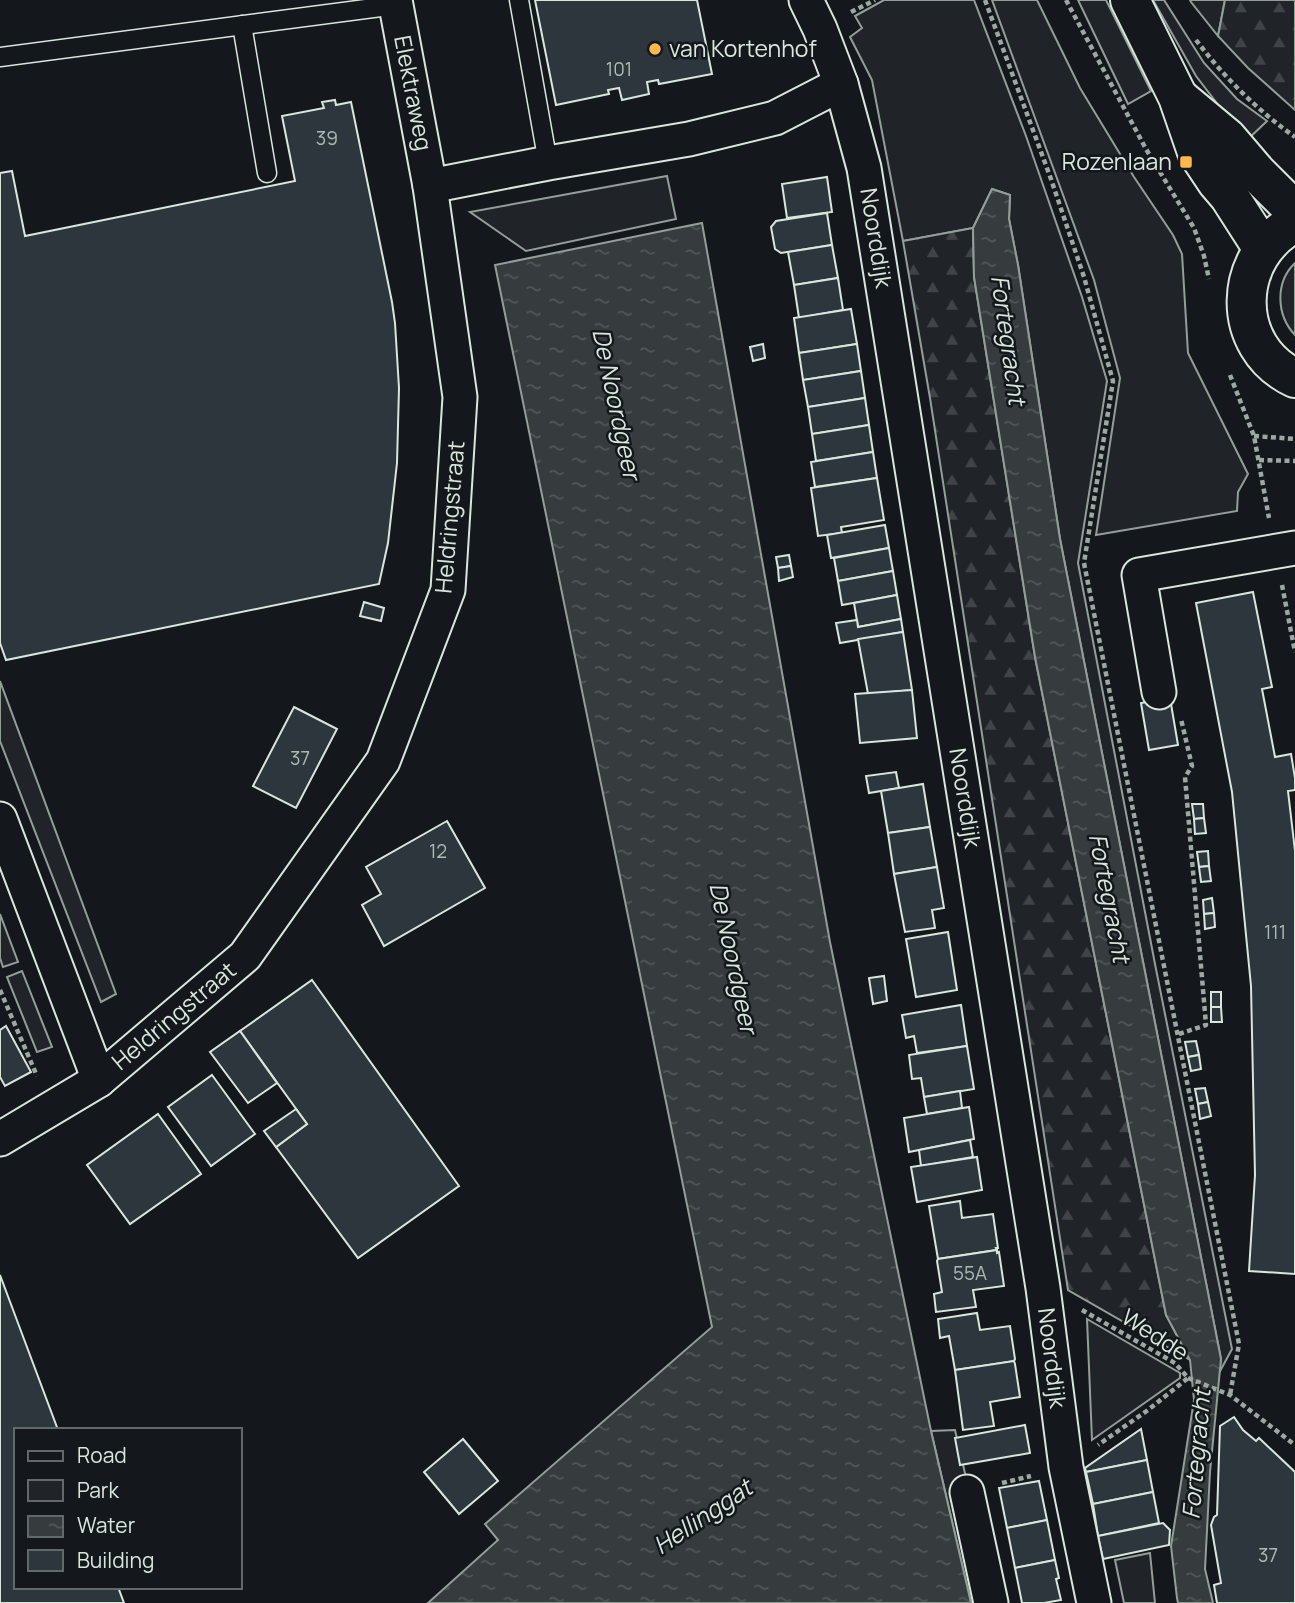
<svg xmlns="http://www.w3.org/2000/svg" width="1295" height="1603" viewBox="0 0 1295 1603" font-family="Manrope,sans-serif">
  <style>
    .green { fill: #202428; stroke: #939e99; stroke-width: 2 }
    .forest { fill: url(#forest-firs); stroke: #939e99; stroke-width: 2 }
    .water { fill: url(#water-ripples); stroke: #939e99; stroke-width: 2 }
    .building { fill: #2c363c; stroke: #d8e6dc; stroke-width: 2 }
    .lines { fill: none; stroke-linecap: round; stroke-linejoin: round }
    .lane-casing { stroke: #d8e6dc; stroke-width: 21 }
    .street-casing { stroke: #d8e6dc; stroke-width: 37 }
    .secondary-casing { stroke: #d8e6dc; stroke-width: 42 }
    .path { stroke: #9da8a2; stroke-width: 4.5; stroke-dasharray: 5 3.5; stroke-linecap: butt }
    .lane { stroke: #14181c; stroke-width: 18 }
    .street { stroke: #14181c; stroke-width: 33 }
    .secondary { stroke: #14181c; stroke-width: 38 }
    .poi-dot { fill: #ffb74d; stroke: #14181c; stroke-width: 2.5 }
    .labels { text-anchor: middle; stroke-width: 5; stroke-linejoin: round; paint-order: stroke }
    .number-label { font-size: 19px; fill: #adbab4 }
    .poi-label { font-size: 23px; fill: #d8e6dc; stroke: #14181c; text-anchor: start }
    .street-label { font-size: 23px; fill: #d8e6dc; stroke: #14181c }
    .water-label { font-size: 24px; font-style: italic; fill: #d8e6dc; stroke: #14181c }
  </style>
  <defs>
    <pattern id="forest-firs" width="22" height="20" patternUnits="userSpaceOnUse" patternTransform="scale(1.75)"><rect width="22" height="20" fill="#202428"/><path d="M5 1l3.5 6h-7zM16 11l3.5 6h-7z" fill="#404447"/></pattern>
    <pattern id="water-ripples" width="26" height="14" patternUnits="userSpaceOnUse" patternTransform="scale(1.75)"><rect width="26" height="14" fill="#363b3e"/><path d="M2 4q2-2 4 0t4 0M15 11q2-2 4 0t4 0" fill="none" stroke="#525759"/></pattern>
  </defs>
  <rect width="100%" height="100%" fill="#14181c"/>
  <g class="green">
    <path d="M884,0H974L1026,136L1082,297L1107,381L1078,563L1155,964L1232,1349L1219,1373L1221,1359L1060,539L1018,265L1009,219L1010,195L992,189L973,228L903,241L872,80L850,37L862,28L855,16Z"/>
    <path d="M992,0H1037L1080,88L1134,177L1173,235L1182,254L1188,353L1248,474L1238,492L1237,511L1096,535L1120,378L1094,280Z"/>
    <path d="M1078,0H1106L1151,91L1128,104Z"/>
    <path d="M1153,0H1164L1204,63L1237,99L1267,121L1246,141L1196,76Z"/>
    <path d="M1190,0H1225L1218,36L1191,2Z"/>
    <path d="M667,176L676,219L526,251L470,212Z"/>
    <path d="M1295,263V335C1276,315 1275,282 1295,263Z"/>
    <path d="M0,681L116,994L101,1002L0,741Z"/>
    <path d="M0,914L18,962L3,967L0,958Z"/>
    <path d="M22,971L52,1047L37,1052L7,977Z"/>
    <path d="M1087,1319L1180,1373V1378L1092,1440Z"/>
    <path d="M955,1430L995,1603H971L931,1431Z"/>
    <path d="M1150,1553L1155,1603H1124L1115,1560Z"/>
  </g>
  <g class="forest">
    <path d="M1225,0H1295V110L1248,68L1218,36Z"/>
    <path d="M973,228L974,277L1035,657L1166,1315L1190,1360L1068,1290L930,398L903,241Z"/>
  </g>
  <g class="water">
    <path d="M992,189L1010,195L1009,219L1018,265L1060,539L1221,1359L1210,1472L1205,1569L1213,1603H1178L1177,1598L1171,1546L1194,1400L1190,1360L1166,1315L1035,657L974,277L973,228Z"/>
    <path d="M702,223L830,942L931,1431L971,1603H428L498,1540L485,1524L712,1327L495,265Z"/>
  </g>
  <g class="building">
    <path d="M535,0H697L712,74L659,84L658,80L647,82L649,94L622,100L619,88L608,90L609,94L556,105Z"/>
    <path d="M335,100L336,105L351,102L392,302L395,323L399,388L397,463L388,543L379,584L6,660L0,643V173L12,171L25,236L295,181L282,116L324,108L322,102Z"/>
    <path d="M827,177L832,212L787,218L782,184Z"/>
    <path d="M827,213L832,245L781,253L775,249L771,227L776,221Z"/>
    <path d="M832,245L838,278L794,285L788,252Z"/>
    <path d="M838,278L843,310L799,318L794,285Z"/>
    <path d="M851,309L857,344L799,353L794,318Z"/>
    <path d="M763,344L765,358L753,361L750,347Z"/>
    <path d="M857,344L861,371L803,380L799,353Z"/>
    <path d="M861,371L865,398L808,407L803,380Z"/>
    <path d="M865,398L869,425L812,434L808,407Z"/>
    <path d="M869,425L873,452L816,461L812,434Z"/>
    <path d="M873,452L877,478L815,487L811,462Z"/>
    <path d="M877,478L884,520L841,527L842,533L818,536L811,488Z"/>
    <path d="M885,525L889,548L831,558L827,535Z"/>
    <path d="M889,548L893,571L838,581L834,558Z"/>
    <path d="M789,555L791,566L778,568L776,557Z"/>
    <path d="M791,566L793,577L779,581L778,568Z"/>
    <path d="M893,571L897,595L842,605L838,581Z"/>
    <path d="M1253,592L1272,687L1262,689L1275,757L1291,754L1295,778V790L1288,791L1295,851V1274L1249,1271L1255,1175L1251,986L1232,792L1196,603Z"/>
    <path d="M897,595L901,619L858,627L854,603Z"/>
    <path d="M364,602L384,608L381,621L360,616Z"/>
    <path d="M901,619L903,632L840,643L836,623L857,620L858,627Z"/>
    <path d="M903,632L912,690L868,694L858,639Z"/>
    <path d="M912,690L917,738L860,743L855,694Z"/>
    <path d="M1170,698L1178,745L1149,750L1141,703Z"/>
    <path d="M294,707L337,729L296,808L253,786Z"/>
    <path d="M896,772L899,788L869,793L866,776Z"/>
    <path d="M923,784L930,827L888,833L881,791Z"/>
    <path d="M1192,804H1203L1204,818L1194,819Z"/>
    <path d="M1204,818L1206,833L1195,834L1194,819Z"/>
    <path d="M447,821L485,888L384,946L362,905L381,894L366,867Z"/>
    <path d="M930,827L937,867L894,874L888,833Z"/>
    <path d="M1208,851L1209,866L1199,867L1197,852Z"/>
    <path d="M1209,866L1211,881L1201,882L1199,867Z"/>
    <path d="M937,867L944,908L932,910L935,928L905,932L894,874Z"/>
    <path d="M1212,898L1214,913L1204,914L1203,900Z"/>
    <path d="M1214,913L1215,927L1205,929L1204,914Z"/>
    <path d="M948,932L957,990L916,997L906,939Z"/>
    <path d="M884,976L887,1001L873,1004L869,978Z"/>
    <path d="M312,980L459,1186L358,1258L276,1147L307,1124L240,1031Z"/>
    <rect x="1211" y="992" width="10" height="15"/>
    <path d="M961,1005L967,1046L917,1053L914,1036L906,1038L902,1015Z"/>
    <path d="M1211,1007H1221L1222,1022H1211Z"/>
    <path d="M6,1026L31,1072L5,1086L0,1077V1030Z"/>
    <path d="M240,1031L277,1083L248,1103L210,1052Z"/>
    <path d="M1196,1041L1199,1055L1188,1057L1185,1042Z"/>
    <path d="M967,1046L974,1089L924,1097L921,1078L912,1079L909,1055Z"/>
    <path d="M1199,1055L1201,1069L1191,1071L1188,1057Z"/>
    <path d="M212,1075L255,1134L211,1166L168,1107Z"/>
    <path d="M1205,1088L1208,1102L1198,1104L1195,1089Z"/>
    <path d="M960,1091L962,1108L927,1114L924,1097Z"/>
    <path d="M1208,1102L1211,1116L1200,1119L1198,1104Z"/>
    <path d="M969,1107L974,1139L909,1152L904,1118Z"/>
    <path d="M296,1109L307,1124L276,1147L264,1131Z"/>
    <path d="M158,1114L201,1174L130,1224L87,1165Z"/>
    <path d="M970,1140L973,1157L921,1166L919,1150Z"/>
    <path d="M977,1157L982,1190L917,1202L911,1167Z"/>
    <path d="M960,1201L962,1218L993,1214L998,1248H996L997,1250L938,1259L929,1206Z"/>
    <path d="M997,1250V1253L999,1252L1004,1286L973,1290L976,1307L936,1312L934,1294L942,1292L937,1261L938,1259Z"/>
    <path d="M0,1275L58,1430H16V1587H118L124,1603H0Z"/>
    <path d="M977,1313L980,1330L1010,1326L1015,1359L1014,1361L955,1370L949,1336L940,1338L938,1319Z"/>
    <path d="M1014,1361L1015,1364L1020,1397L990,1402L994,1426L963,1430L955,1370Z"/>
    <path d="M1234,1417L1243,1430L1256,1441L1259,1438L1295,1472V1603H1217L1214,1585L1221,1583L1211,1525L1214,1517L1217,1515L1220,1426Z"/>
    <path d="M1025,1425L1030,1453L960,1465L955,1438Z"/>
    <path d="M1141,1429L1147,1460L1086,1472L1085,1468Z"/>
    <path d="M463,1439L498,1481L459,1514L424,1472Z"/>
    <path d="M1147,1460L1153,1492L1093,1504L1086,1472Z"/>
    <path d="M1039,1481L1047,1520L1007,1528L999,1488Z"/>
    <path d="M1153,1492L1159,1523L1098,1536L1093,1504Z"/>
    <path d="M1047,1520L1055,1560L1015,1568L1007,1528Z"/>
    <path d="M1163,1523L1170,1530L1169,1545L1103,1559L1098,1536Z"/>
    <path d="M1055,1560L1059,1578L1056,1579L1061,1600L1044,1603H1022L1015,1568Z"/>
  </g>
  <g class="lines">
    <defs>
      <g id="lane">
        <path d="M519,0L548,163"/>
        <path d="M242,25L267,173"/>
        <path d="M0,57L396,5"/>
      </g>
      <g id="street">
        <path d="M806,0L820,29L841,84L864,168L1043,1288L1066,1467L1094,1603"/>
        <path d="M430,186L548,163L689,139L775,118L841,84"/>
        <path d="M1159,692L1139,575L1295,548"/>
        <path d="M0,819L99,1080"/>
        <path d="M0,1139L99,1080L245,956L383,761L448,590L460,397L430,186L395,0"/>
        <path d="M967,1492L991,1603"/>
      </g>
      <g id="secondary">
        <path d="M1130,0L1178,97L1197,152L1217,182L1229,196L1263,249"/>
        <path d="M1179,98L1227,138L1256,172L1295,211"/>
        <path d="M1295,223C1232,255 1229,347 1295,378"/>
      </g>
    </defs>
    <use href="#lane" class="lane-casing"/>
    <use href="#street" class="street-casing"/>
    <use href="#secondary" class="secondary-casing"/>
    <g class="path">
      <path d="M985,0L1051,179L1084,277L1113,381L1084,563L1239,1344L1230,1395"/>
      <path d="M1066,0L1146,149L1194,228L1204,256L1209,279"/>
      <path d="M851,12L875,0"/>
      <path d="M1196,40C1224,77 1257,110 1295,137"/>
      <path d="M1230,375L1254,436L1269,518"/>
      <path d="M1254,436L1295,439"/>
      <path d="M1259,460L1295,461"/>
      <path d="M1282,585L1295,652"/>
      <path d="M0,990L37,1076"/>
      <path d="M1179,1034L1206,1025L1185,777L1192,766L1181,719"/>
      <path d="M1082,1310L1175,1363L1188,1378L1148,1410L1098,1445"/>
      <path d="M1188,1378L1230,1395L1295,1445"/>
      <path d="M1002,1483L1031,1476"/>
    </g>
    <use href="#lane" class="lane"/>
    <use href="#street" class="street"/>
    <use href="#secondary" class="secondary"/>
  </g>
  <g class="poi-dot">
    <circle cx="655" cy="49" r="7"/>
    <rect x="1179" y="155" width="14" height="14" rx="3.5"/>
  </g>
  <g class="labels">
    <g class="number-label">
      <text x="619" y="76">101</text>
      <text x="327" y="145">39</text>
      <text x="300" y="765">37</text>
      <text x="438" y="858">12</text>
      <text x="1275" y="939">111</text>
      <text x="970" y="1280">55A</text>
      <text x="1268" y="1562">37</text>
    </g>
    <g class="poi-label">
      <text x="669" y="57">van Kortenhof</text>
      <text x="1172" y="170" text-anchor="end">Rozenlaan</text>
    </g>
    <g class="street-label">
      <text transform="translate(413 93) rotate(79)" y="8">Elektraweg</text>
      <text transform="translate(876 238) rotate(81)" y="8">Noorddijk</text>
      <text transform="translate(450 517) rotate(-85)" y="8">Heldringstraat</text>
      <text transform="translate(965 798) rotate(81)" y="8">Noorddijk</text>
      <text transform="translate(174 1016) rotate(-40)" y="8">Heldringstraat</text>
      <text transform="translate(1155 1335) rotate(33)" y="8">Wedde</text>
      <text transform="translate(1052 1358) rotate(83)" y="8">Noorddijk</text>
    </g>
    <g class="water-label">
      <text transform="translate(1008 340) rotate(82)" y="8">Fortegracht</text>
      <text transform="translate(616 404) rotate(78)" y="8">De Noordgeer</text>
      <text transform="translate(1109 898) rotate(79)" y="8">Fortegracht</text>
      <text transform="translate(733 958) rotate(78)" y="8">De Noordgeer</text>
      <text transform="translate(1197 1454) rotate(-85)" y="8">Fortegracht</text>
      <text transform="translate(703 1517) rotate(-34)" y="8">Hellinggat</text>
    </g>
  </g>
  <rect x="14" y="1428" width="228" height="161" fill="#14181c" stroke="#626a69" stroke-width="2"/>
  <rect x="28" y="1451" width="35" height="10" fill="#14181c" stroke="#626a69" stroke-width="2"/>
  <text x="77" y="1463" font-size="21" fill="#d8e6dc">Road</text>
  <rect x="28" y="1480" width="35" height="21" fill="#202428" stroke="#626a69" stroke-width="2"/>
  <text x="77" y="1498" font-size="21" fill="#d8e6dc">Park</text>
  <rect x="28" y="1516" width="35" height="21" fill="url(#water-ripples)" stroke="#626a69" stroke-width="2"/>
  <text x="77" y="1533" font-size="21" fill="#d8e6dc">Water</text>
  <rect x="28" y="1550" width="35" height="21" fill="#2c363c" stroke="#626a69" stroke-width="2"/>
  <text x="77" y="1568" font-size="21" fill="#d8e6dc">Building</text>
</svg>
